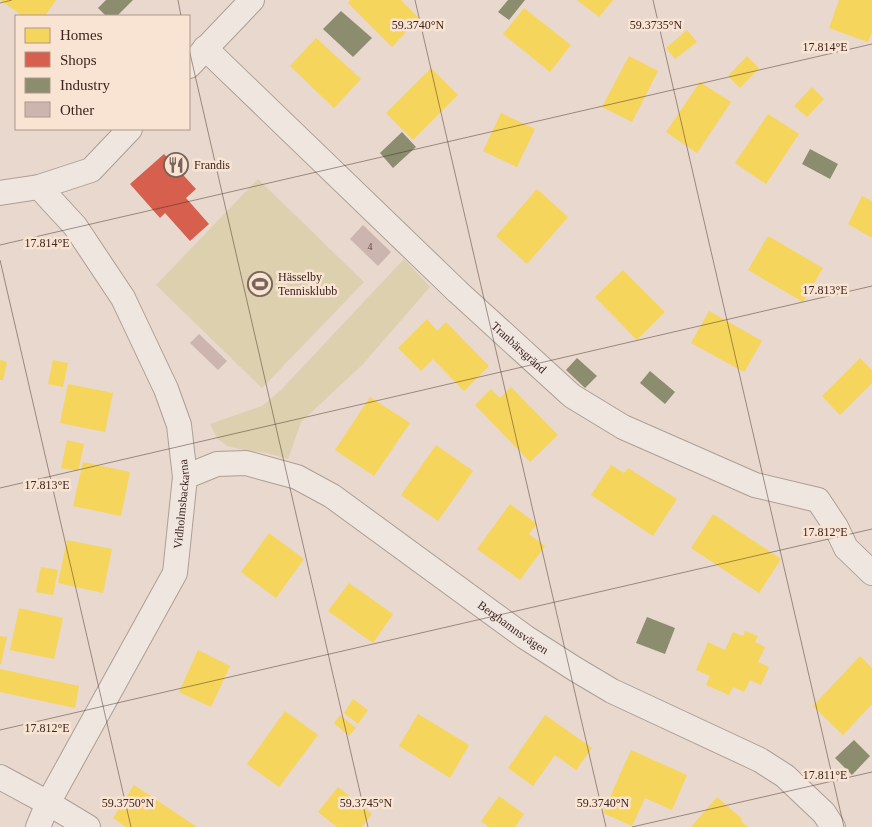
<svg xmlns="http://www.w3.org/2000/svg" width="872" height="827" viewBox="0 0 872 827" font-family="Georgia,serif">
  <style>
    .green { fill: #dcd0ae }
    .homes { fill: #f6d55c }
    .shops { fill: #d6604d }
    .industry { fill: #8c8c6e }
    .building { fill: #ccb5ae }
    .lines { fill: none; stroke-linecap: round; stroke-linejoin: round }
    .minor-casing { stroke: #ad9e96; stroke-width: 26 }
    .minor { stroke: #efe6e0; stroke-width: 24 }
    .ticks { fill: none; stroke: #3d241d; stroke-width: 1; stroke-opacity: 0.45 }
    .labels { text-anchor: middle; stroke-width: 5; stroke-linejoin: round; paint-order: stroke }
    .number-label { font-size: 10px; fill: #614841 }
    .poi-label { font-size: 12px; fill: #3d241d; stroke: #f9e4d3; text-anchor: start }
    .street-label { font-size: 12px; fill: #3d241d; stroke: #f9e4d3 }
    .ticks-label { font-size: 12px; text-anchor: middle; fill: #3d241d; stroke: #f9e4d3; stroke-width: 5; stroke-linejoin: round; paint-order: stroke }
  </style>
  <rect width="100%" height="100%" fill="#e8d8cd"/>
  <g class="green">
    <path d="M258,179L364,282L262,388L156,285Z"/>
    <path d="M404,259L430,287L363,364L301,422L288,459L267,453L244,450L227,446L217,438L210,424L262,406L281,390Z"/>
  </g>
  <g class="homes">
    <path d="M0,0H56L45,16H23Z"/>
    <path d="M350,0H401L419,18L392,47L348,3Z"/>
    <path d="M577,0H613L599,17Z"/>
    <path d="M839,0H872V32L868,42L829,28Z"/>
    <path d="M524,8L571,45L550,72L503,34Z"/>
    <path d="M687,30L697,42L675,59L666,48Z"/>
    <path d="M316,38L361,79L334,108L290,66Z"/>
    <path d="M629,56L658,71L632,122L602,107Z"/>
    <path d="M747,56L759,68L740,88L728,76Z"/>
    <path d="M431,68L458,95L413,140L386,113Z"/>
    <path d="M700,82L731,102L697,153L666,132Z"/>
    <path d="M812,87L824,99L807,117L794,106Z"/>
    <path d="M501,113L535,129L517,167L483,151Z"/>
    <path d="M768,114L799,134L766,184L735,163Z"/>
    <path d="M537,189L568,217L527,264L496,236Z"/>
    <path d="M862,196L872,201V238L848,224Z"/>
    <path d="M768,236L823,268L803,302L748,270Z"/>
    <path d="M623,270L665,312L637,340L595,297Z"/>
    <path d="M709,311L762,341L744,372L691,343Z"/>
    <path d="M427,319L437,331L446,322L489,366L464,391L433,359L421,371L398,348Z"/>
    <path d="M860,358L872,370V383L840,415L822,396Z"/>
    <path d="M0,360L7,362L3,380H0Z"/>
    <path d="M53,360L68,363L63,387L48,384Z"/>
    <path d="M68,384L113,393L105,432L60,423Z"/>
    <path d="M511,387L558,435L530,462L475,405L491,389L500,398Z"/>
    <path d="M370,397L410,423L374,476L335,450Z"/>
    <path d="M67,440L84,444L78,471L61,468Z"/>
    <path d="M436,445L473,471L438,521L401,495Z"/>
    <path d="M83,462L130,472L121,516L73,506Z"/>
    <path d="M611,465L624,473L628,468L677,499L653,536L591,495Z"/>
    <path d="M510,504L537,524L529,534L545,546L520,580L477,549Z"/>
    <path d="M713,514L781,559L759,593L691,548Z"/>
    <path d="M269,533L304,559L276,598L241,572Z"/>
    <path d="M67,540L112,549L103,593L58,583Z"/>
    <path d="M41,567L58,570L53,595L36,592Z"/>
    <path d="M349,583L393,614L373,643L328,611Z"/>
    <path d="M19,608L63,618L54,659L10,650Z"/>
    <path d="M745,631L758,636L755,642L765,647L758,662L769,667L761,685L750,680L744,692L733,687L729,695L706,685L710,676L696,670L708,642L725,650L733,632L743,636Z"/>
    <path d="M0,636L7,637L1,664H0Z"/>
    <path d="M198,650L230,666L211,707L179,692Z"/>
    <path d="M860,656L872,668V704L843,735L813,706Z"/>
    <path d="M0,669L79,686L75,708L0,692Z"/>
    <path d="M353,699L368,710L358,724L344,713Z"/>
    <path d="M285,711L318,735L279,787L247,764Z"/>
    <path d="M418,714L469,745L450,778L399,746Z"/>
    <path d="M340,715L356,728L349,736L334,723Z"/>
    <path d="M545,715L592,748L576,770L555,755L533,786L508,768Z"/>
    <path d="M631,750L687,775L672,810L645,798L632,826L603,813Z"/>
    <path d="M134,785L197,827H126L113,818Z"/>
    <path d="M338,787L372,814L362,827H337L318,812Z"/>
    <path d="M499,796L524,814L515,827H489L481,821Z"/>
    <path d="M717,797L742,819L741,821L748,827H691Z"/>
  </g>
  <path class="shops" d="M164,154L196,189L186,198L209,224L190,241L165,213L160,218L130,184Z"/>
  <g class="industry">
    <path d="M106,0H133L117,16H106L98,8Z"/>
    <path d="M508,0H525L509,20L498,12Z"/>
    <path d="M341,11L372,38L353,57L323,29Z"/>
    <path d="M402,132L416,147L393,168L380,153Z"/>
    <path d="M810,149L838,164L830,179L802,164Z"/>
    <path d="M577,358L597,376L585,388L566,370Z"/>
    <path d="M650,371L675,392L665,404L640,383Z"/>
    <path d="M647,617L675,628L665,654L636,643Z"/>
    <path d="M854,740L870,756L852,775L835,758Z"/>
  </g>
  <g class="building">
    <path d="M363,225L391,252L378,266L350,239Z"/>
    <path d="M199,334L227,361L218,370L190,343Z"/>
  </g>
  <g class="lines">
    <defs>
      <g id="minor">
        <path id="s1" d="M205,48L458,292L572,396L623,427L755,485L818,500L836,527L846,548L872,573"/>
        <path d="M189,66L252,0"/>
        <path d="M0,193L39,187L91,170L130,129"/>
        <path id="s2" d="M185,477L217,464L246,463L297,477L332,496L525,637L575,669L612,691L760,760L785,776L806,796L824,813L833,827"/>
        <path d="M0,777L48,803L88,827"/>
        <path id="s3" d="M38,827L48,803L175,573L185,477L179,425L166,389L123,298L75,226L39,187"/>
      </g>
    </defs>
    <use href="#minor" class="minor-casing"/>
    <use href="#minor" class="minor"/>
  </g>
  <path class="ticks" d="M178,0L181,16M415,0L606,827M653,0L844,827M0,3L12,0M189,49L368,827M0,245L872,44M0,260L131,827M0,488L872,286M0,730L872,529M632,827L872,772"/>
  <defs>
    <symbol id="restaurant-ring" viewBox="-11 -11 22 22"><circle r="9.5" fill="#f9e4d3" stroke="#79635b" stroke-width="1.5"/><path d="M-5-6h1v4h1v-4h1v4h1v-4h1v5L-1.5 .5V6h-2V.5L-5-1ZM5-6V6H3V1.5H1.5Q1.5-4 5-6Z" fill="#79635b"/></symbol>
    <symbol id="stadium-ring" viewBox="-11 -11 22 22"><circle r="9.5" fill="#f9e4d3" stroke="#79635b" stroke-width="1.5"/><path d="M0-5a6.5 5 0 1 0 0 10a6.5 5 0 1 0 0-10ZM-3.5-1.8h7v3.6h-7Z" fill="#79635b"/></symbol>
  </defs>
  <g fill-rule="evenodd">
    <use href="#restaurant-ring" x="162" y="151" width="28" height="28"/>
    <use href="#stadium-ring" x="246" y="270" width="28" height="28"/>
  </g>
  <g class="labels">
    <g class="number-label">
      <text x="370" y="250">4</text>
    </g>
    <g class="poi-label">
      <text x="194" y="169">Frandis</text>
      <text x="278" y="281">Hässelby<tspan x="278" dy="14">Tennisklubb</tspan></text>
    </g>
    <g class="street-label">
      <text dy="4" stroke="none"><textPath href="#s1" startOffset="434">Tranbärsgränd</textPath></text>
      <text dy="4" stroke="none"><textPath href="#s3" startOffset="358">Vidholmsbackarna</textPath></text>
      <text dy="4" stroke="none"><textPath href="#s2" startOffset="380">Berghamnsvägen</textPath></text>
    </g>
  </g>
  <g class="ticks-label">
    <text x="418" y="29">59.3740°N</text>
    <text x="656" y="29">59.3735°N</text>
    <text x="825" y="51">17.814°E</text>
    <text x="47" y="247">17.814°E</text>
    <text x="825" y="294">17.813°E</text>
    <text x="47" y="489">17.813°E</text>
    <text x="825" y="536">17.812°E</text>
    <text x="47" y="732">17.812°E</text>
    <text x="825" y="779">17.811°E</text>
    <text x="128" y="807">59.3750°N</text>
    <text x="366" y="807">59.3745°N</text>
    <text x="603" y="807">59.3740°N</text>
  </g>
  <rect x="15" y="15" width="175" height="115" fill="#f9e4d3" stroke="#ae978a"/>
  <rect x="25" y="28" width="25" height="15" fill="#f6d55c" stroke="#ae978a"/>
  <text x="60" y="40" font-size="15" fill="#3d241d">Homes</text>
  <rect x="25" y="52" width="25" height="15" fill="#d6604d" stroke="#ae978a"/>
  <text x="60" y="65" font-size="15" fill="#3d241d">Shops</text>
  <rect x="25" y="78" width="25" height="15" fill="#8c8c6e" stroke="#ae978a"/>
  <text x="60" y="90" font-size="15" fill="#3d241d">Industry</text>
  <rect x="25" y="102" width="25" height="15" fill="#ccb5ae" stroke="#ae978a"/>
  <text x="60" y="115" font-size="15" fill="#3d241d">Other</text>
</svg>
